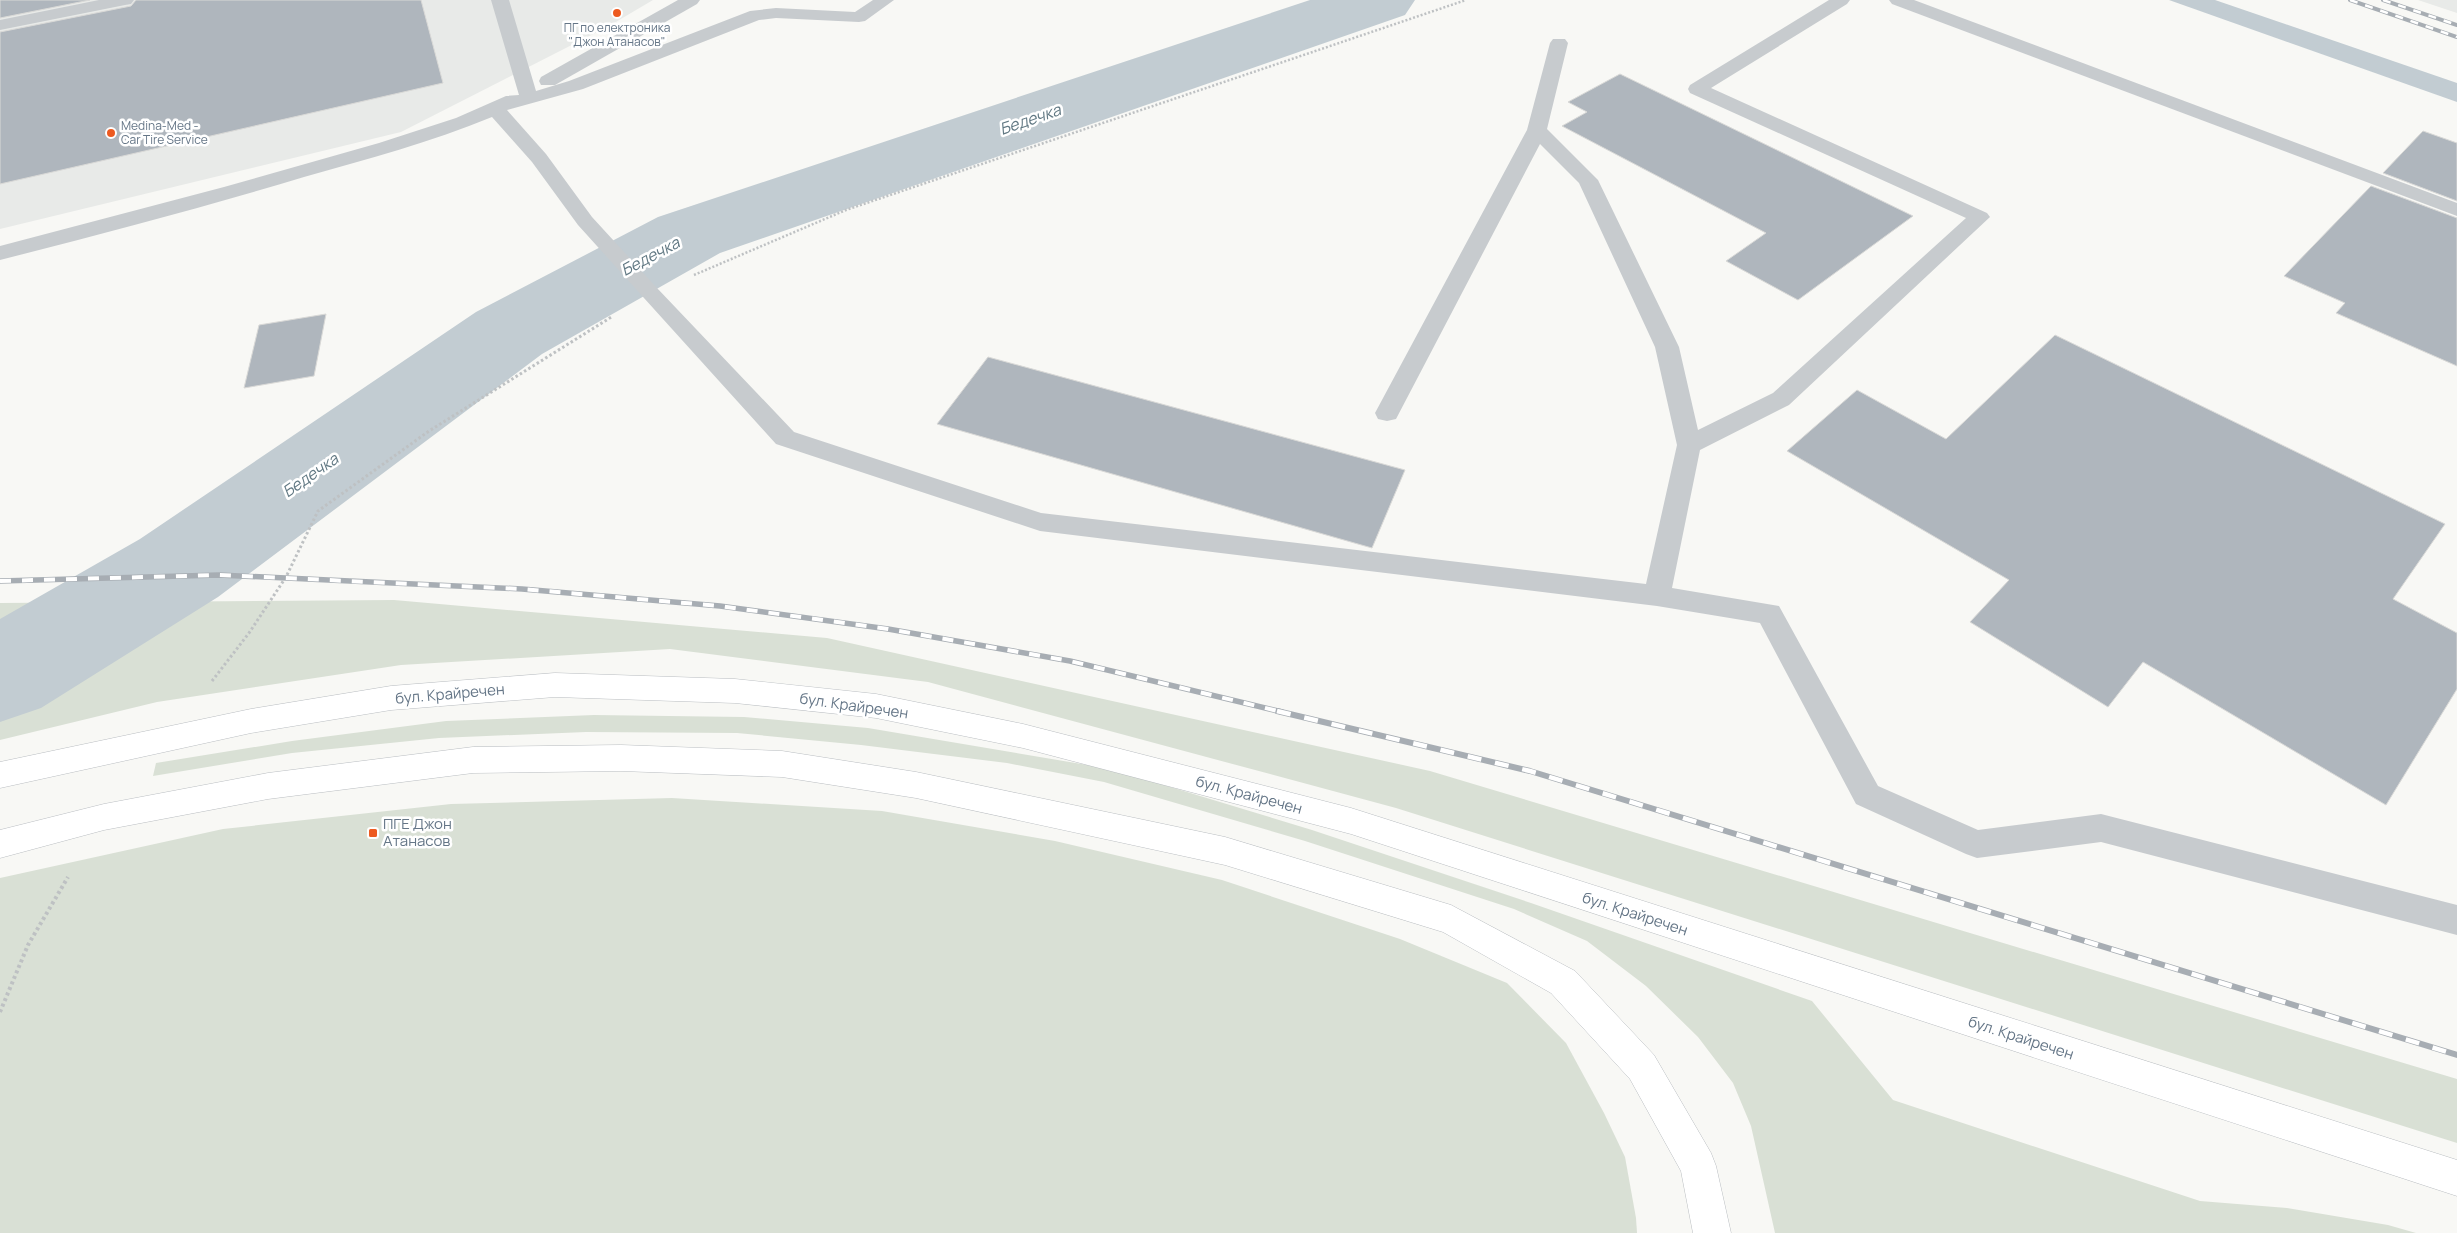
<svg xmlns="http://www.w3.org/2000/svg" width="2457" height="1233" viewBox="0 0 2457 1233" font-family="Manrope,sans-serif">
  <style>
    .built { fill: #e8eae8 }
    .green { fill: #d9e0d5 }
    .water { fill: #c2ccd2 }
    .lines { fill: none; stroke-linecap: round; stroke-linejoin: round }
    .river { fill: #c2ccd2; fill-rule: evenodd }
    .building { fill: #afb6bd; stroke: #d9d9d7 }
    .major-casing { stroke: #babec2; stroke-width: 1 }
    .path-far2 { stroke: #bec1c3; stroke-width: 2.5; stroke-dasharray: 2 2; stroke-linecap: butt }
    .path-far1 { stroke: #bec1c3; stroke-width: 3; stroke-dasharray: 2.5 2.5; stroke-linecap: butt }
    .path { stroke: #bec1c3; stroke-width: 4; stroke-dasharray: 3 3; stroke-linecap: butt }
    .minor { fill: #c7cbce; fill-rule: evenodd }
    .major { fill: #fff; fill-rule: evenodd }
    .rail-far2-casing { stroke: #a7adb3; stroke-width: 4 }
    .rail-far1-casing { stroke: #a7adb3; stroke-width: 5.5 }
    .rail-casing { stroke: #a7adb3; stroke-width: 6 }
    .rail-far2 { stroke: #fff; stroke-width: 2.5; stroke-dasharray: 8; stroke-linecap: butt }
    .rail-far1 { stroke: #fff; stroke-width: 4; stroke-dasharray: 11; stroke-linecap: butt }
    .rail { stroke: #fff; stroke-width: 4.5; stroke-dasharray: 14; stroke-linecap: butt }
    .poi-dot { fill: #ed5a20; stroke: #fff; stroke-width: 2 }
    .labels { text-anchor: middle; stroke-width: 5; stroke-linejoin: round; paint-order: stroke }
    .far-poi-label { font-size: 12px; fill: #657687; stroke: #fff }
    .street-label { font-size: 15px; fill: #657687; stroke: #fff }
    .poi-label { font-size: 15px; fill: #657687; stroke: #fff; text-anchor: start }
    .water-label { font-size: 16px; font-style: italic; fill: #617883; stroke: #fff }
  </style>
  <rect width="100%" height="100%" fill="#f8f8f5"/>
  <g class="built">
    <path d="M0,0H653L609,26L401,132L0,229Z"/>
    <path d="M2418,0H2457V13Z"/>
  </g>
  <g class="green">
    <path d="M394,600L827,638L1430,771L2457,1079V1143L1396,808L928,682L670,649L401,665L157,702L0,740V603Z"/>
    <path d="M594,715L744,717L868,728L1111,769L1312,830L1531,903L1812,1001L1893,1100L2200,1201L2287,1208L2388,1225L2416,1233H1775L1751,1126L1733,1083L1698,1037L1646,986L1587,941L1514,909L1305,841L1104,782L1007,763L861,745L737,733L586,732L439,738L292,753L153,776L156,763L292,741L446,721Z"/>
    <path d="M672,798L882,811L1055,841L1222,880L1400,939L1507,983L1566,1043L1604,1113L1625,1157L1636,1218L1637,1233H0V878L223,829L451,804Z"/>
  </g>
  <path class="water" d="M2169,0H2215L2457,83V102Z"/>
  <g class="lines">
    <path class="river" d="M1310,0H1415L1405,15L720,253L542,354L218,597L41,708L0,722V619L140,539L476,312L658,217Z"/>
  </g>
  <g class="building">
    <path d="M0,0H90L0,18Z"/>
    <path d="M136,0H421L443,83L0,184V32L131,6Z"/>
    <path d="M1620,74L1913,216L1798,300L1726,261L1766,233L1562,126L1587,112L1568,102Z"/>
    <path d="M2423,131L2457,143V201L2383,173Z"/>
    <path d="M2371,186L2457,218V366L2336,313L2345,303L2284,276Z"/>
    <path d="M326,314L314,376L244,388L259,325Z"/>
    <path d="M2055,335L2445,524L2393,599L2457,633V689L2386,805L2143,662L2108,707L1970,622L2009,580L1787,451L1857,390L1946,439Z"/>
    <path d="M988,357L1405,470L1372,548L937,424Z"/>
  </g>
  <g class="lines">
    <defs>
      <g id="major">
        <path d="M555,673L735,679L876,694L1023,724L1351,808L2457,1160V1196L1351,834L1023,748L876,718L735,703L555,697L391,710L251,733L0,788V762L251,709L391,686Z"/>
        <path d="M621,745L782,751L916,772L1225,837L1451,905L1575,971L1654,1055L1711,1153L1716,1166L1731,1233H1693L1681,1171L1630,1079L1551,993L1443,932L1225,865L916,798L782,777L621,771L473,773L268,799L104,830L0,858V830L104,804L268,773L473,747Z"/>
      </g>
    </defs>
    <use href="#major" class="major-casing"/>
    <path class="path-far2" d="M694,275L846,210L1466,0"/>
    <path class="path-far1" d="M212,681L249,633L286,577L318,511L429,431L613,316"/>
    <path class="path" d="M0,1012L28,945L68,877"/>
    <g class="minor">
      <path d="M99,0H134L131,4L125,5L0,30V20Z"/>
      <path d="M491,0H509L536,91L569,81L750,11L776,8L855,12L873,0H894L865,21L859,22L776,18L759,20L583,89L507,110L546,154L592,217L657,288L794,432L1041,513L1646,584L1677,445L1655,347L1579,183L1540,144L1396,419L1387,421L1378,419L1375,413L1527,130L1550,43L1553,39H1565L1568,43L1547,129L1598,180L1679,347L1698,430L1773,393L1966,218L1690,93L1688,89L1690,85L1829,0H1850L1847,4L1711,88L1987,213L1990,217L1789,405L1700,450L1672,588L1779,606L1878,786L1978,830L2101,814L2457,905V935L2101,842L1977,858L1966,854L1856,804L1760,623L1657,606L1040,531L776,444L578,225L532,162L492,117C431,142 368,159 304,177C204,207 102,234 0,260V246L224,187L379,143L456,118L506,96L519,95Z"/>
      <path d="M678,0H700L697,4L555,85H541L539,81L541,77Z"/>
      <path d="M1889,0H1914L2457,203V216L1892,4Z"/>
    </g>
    <use href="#major" class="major"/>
    <defs>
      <g id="rail-far2">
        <path d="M2350,0L2457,37"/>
        <path d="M2383,0L2457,25"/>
      </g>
      <path id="rail-far1" d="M0,581L219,575L522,589L720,606L888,629L1070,661L1282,712"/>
      <path id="rail" d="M1277,711L1530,771L2457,1055"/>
    </defs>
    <use href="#rail-far2" class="rail-far2-casing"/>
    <use href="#rail-far1" class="rail-far1-casing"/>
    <use href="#rail" class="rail-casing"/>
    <use href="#rail-far2" class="rail-far2"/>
    <use href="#rail-far1" class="rail-far1"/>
    <use href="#rail" class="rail"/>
  </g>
  <g class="poi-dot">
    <circle cx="617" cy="13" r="5"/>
    <circle cx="111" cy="133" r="5"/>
    <rect x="368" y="828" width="10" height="10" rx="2.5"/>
  </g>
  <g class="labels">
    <g class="far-poi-label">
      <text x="617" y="32">ПГ по електроника<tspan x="617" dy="14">"Джон Атанасов"</tspan></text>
      <text x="121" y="130" text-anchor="start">Medina-Med -<tspan x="121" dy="14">Car Tire Service</tspan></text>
    </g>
    <g class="street-label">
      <text transform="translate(450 694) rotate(-5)" y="5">бул. Крайречен</text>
      <text transform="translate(854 706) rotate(8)" y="5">бул. Крайречен</text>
      <text transform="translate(1249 795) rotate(15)" y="5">бул. Крайречен</text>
      <text transform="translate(1635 914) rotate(18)" y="5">бул. Крайречен</text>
      <text transform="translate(2021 1038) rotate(18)" y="5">бул. Крайречен</text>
    </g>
    <g class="poi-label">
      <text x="383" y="829">ПГЕ Джон<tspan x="383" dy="17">Атанасов</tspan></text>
    </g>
    <g class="water-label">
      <text transform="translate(1030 119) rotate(-19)" y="6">Бедечка</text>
      <text transform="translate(650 256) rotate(-28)" y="6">Бедечка</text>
      <text transform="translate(310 475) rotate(-35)" y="6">Бедечка</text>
    </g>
  </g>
</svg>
